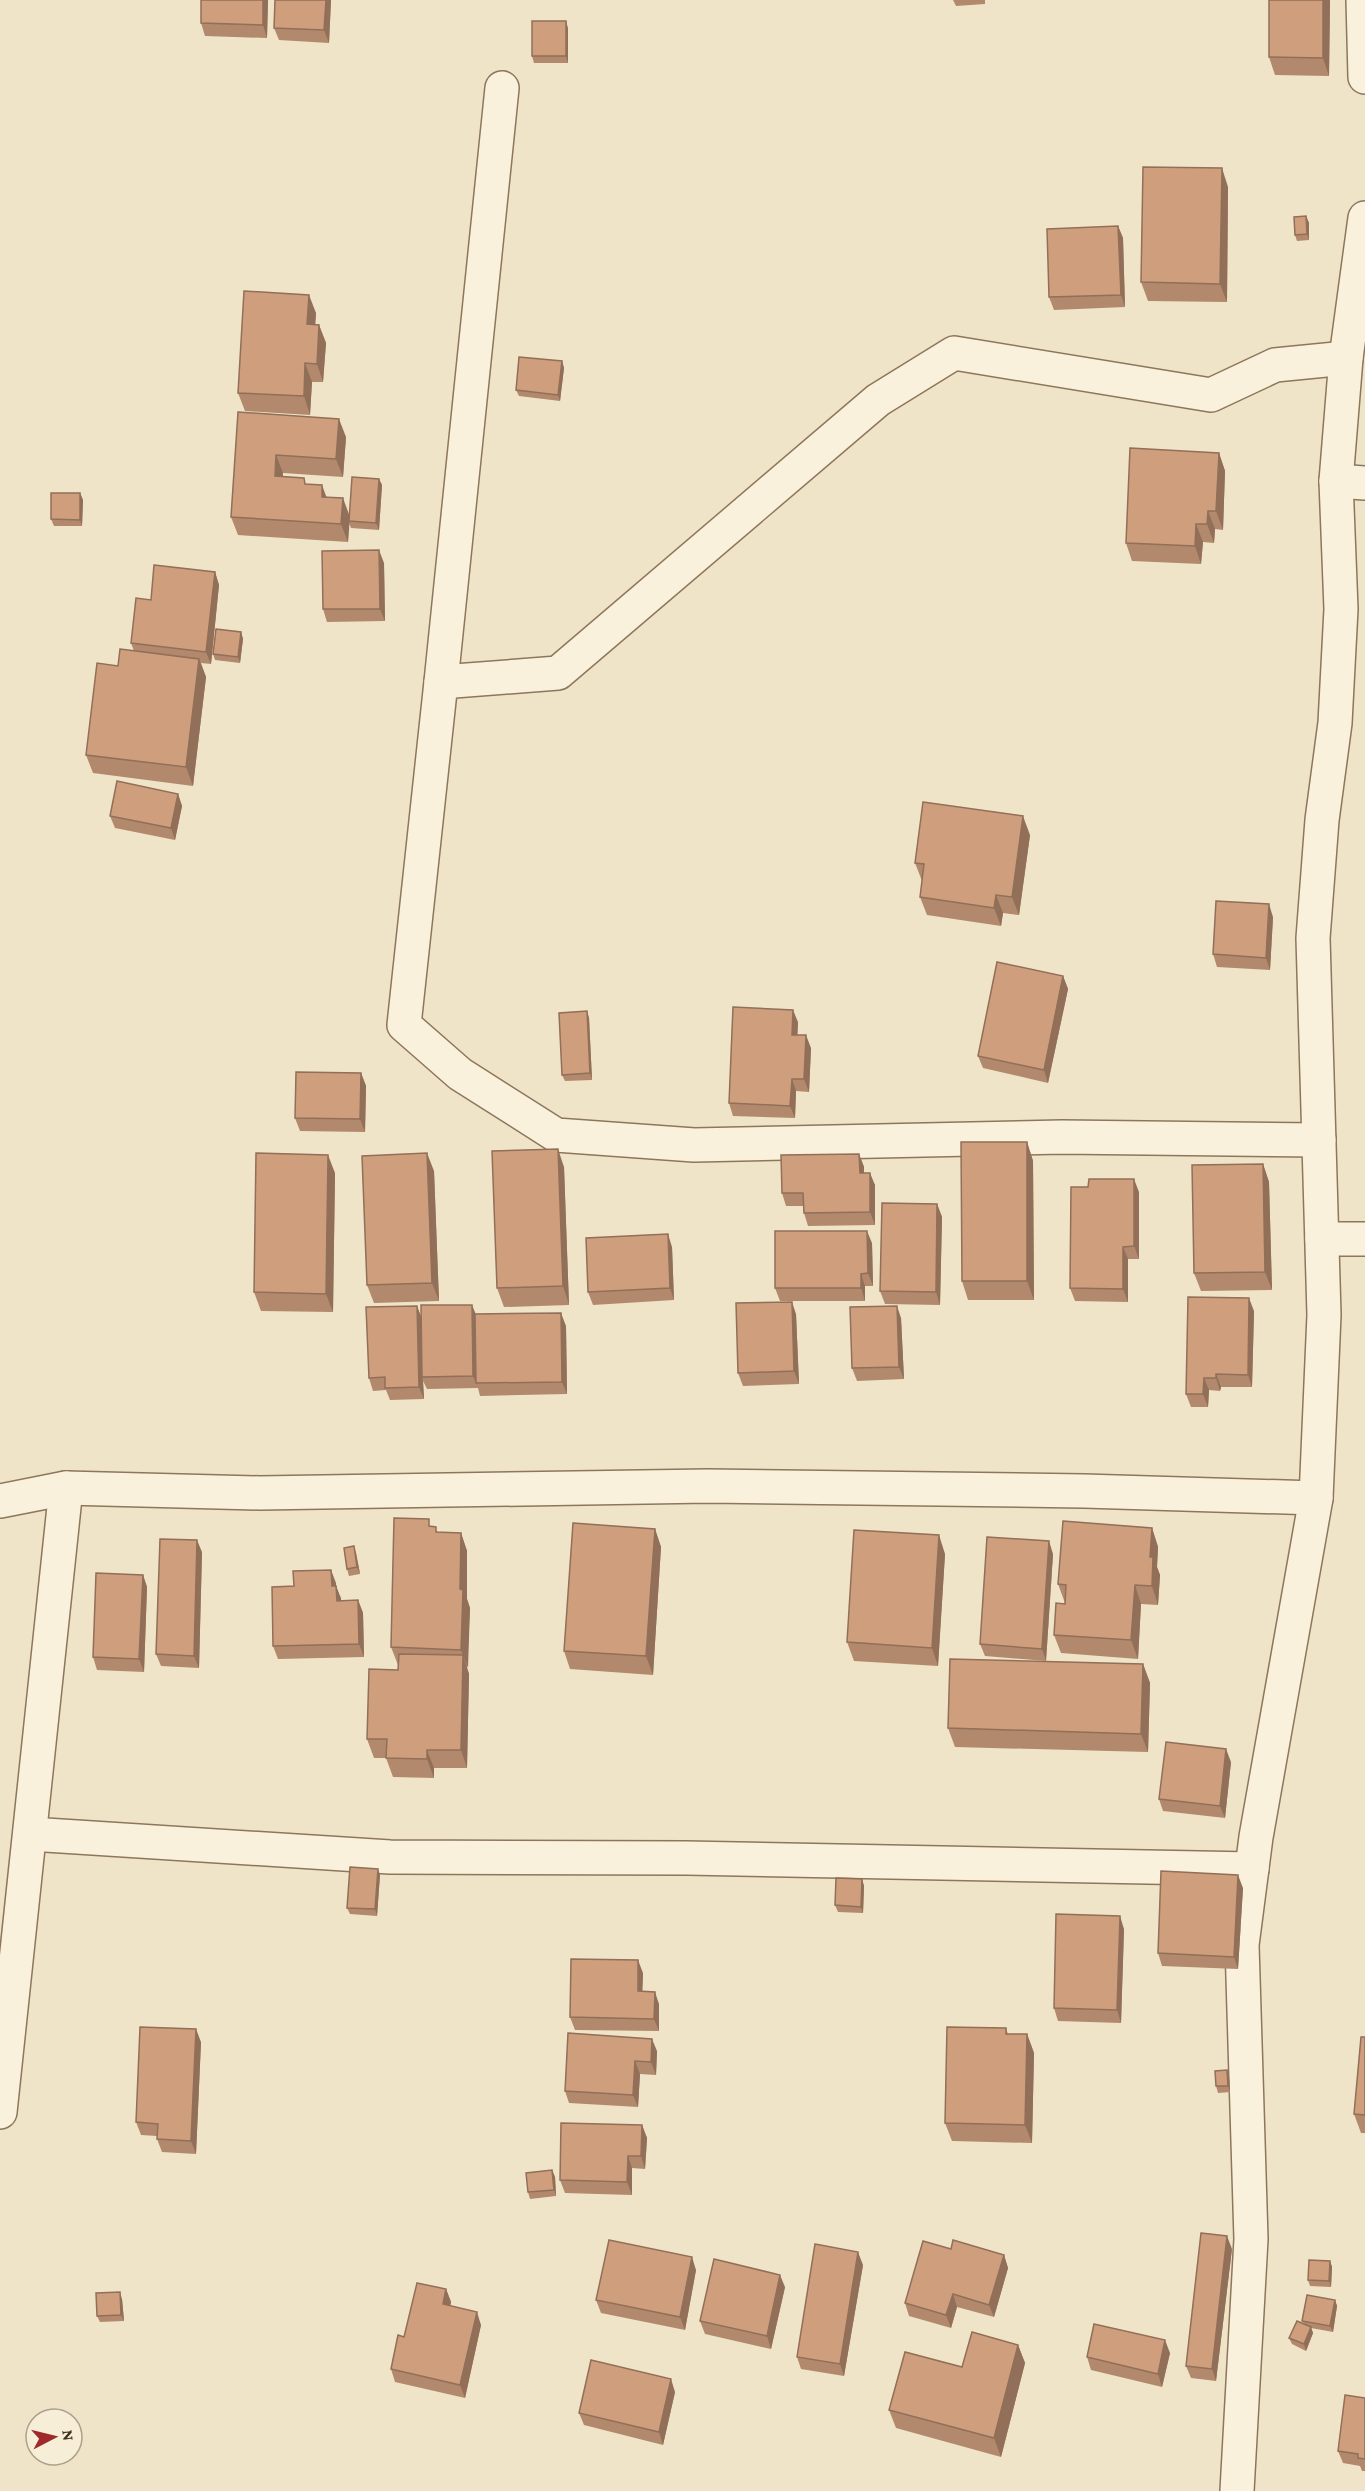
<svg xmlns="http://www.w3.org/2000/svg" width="1365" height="2491" viewBox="0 0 1365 2491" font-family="'Crimson Pro',serif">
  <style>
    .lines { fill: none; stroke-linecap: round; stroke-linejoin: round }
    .street-casing { stroke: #8d765c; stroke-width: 36 }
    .street { stroke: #faf1dc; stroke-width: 33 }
    .wall { fill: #b2896c }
    .shaded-wall { fill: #916f58 }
    .building { fill: #cf9f7d; stroke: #916f58; stroke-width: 1.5 }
  </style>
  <rect width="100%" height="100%" fill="#f0e4c8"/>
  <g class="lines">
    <defs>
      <g id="street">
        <path d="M1363,0L1365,77"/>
        <path d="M1336,481L1365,483"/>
        <path d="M441,682L502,88"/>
        <path d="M1319,1140L1062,1137L694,1145L556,1135L460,1074L404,1025L441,682L558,673L878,400L954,353L1211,395L1275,365L1346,358"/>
        <path d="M1322,1239H1365"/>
        <path d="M0,1501L66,1488L260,1493L708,1486L1084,1491L1316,1498"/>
        <path d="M30,1834L390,1857L686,1858L1252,1869"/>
        <path d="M0,2112L66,1488"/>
        <path d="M1237,2491L1251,2239L1242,1945L1256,1837L1316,1498L1324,1315L1313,938L1322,820L1335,723L1341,609L1336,481L1346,358L1365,218"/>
      </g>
    </defs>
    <use href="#street" class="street-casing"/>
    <use href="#street" class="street"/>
  </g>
  <g class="wall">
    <path d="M201,0H268L267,38L205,36L201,23Z"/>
    <path d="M275,0H331L329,43L279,40L274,28Z"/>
    <path d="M953,0H985V4L956,6Z"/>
    <path d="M1269,0H1330L1329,76L1275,75L1269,57Z"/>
    <path d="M568,28V63H534L532,56Z"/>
    <path d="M1228,187L1227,302L1148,301L1141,282Z"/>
    <path d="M1306,216L1309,223V240L1297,241L1295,235Z"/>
    <path d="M1118,226L1123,238L1125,307L1054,310L1049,297Z"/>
    <path d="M316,313L315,325H319L326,343L323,382H312L310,415L245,411L238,393Z"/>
    <path d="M562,361L564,368L560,401L519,396L516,390Z"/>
    <path d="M238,412L346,437L343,477L283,473V476L307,484L327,497L349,515L379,479L382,485L379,530L351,528L349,523L348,542L238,535L231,517Z"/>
    <path d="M1219,453L1225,471L1223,530L1215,529L1214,543L1203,542L1201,564L1132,561L1126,543Z"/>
    <path d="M80,493L83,500L82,526H54L51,519Z"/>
    <path d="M384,563L385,621L327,622L323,609Z"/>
    <path d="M215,572L219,585L211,664L201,663L206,677L193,786L93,773L86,755L118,666L134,651L131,643L151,600Z"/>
    <path d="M241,632L243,639L240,663L215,660L213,654Z"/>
    <path d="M178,794L182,806L175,840L115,828L110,816Z"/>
    <path d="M1030,835L1019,915L1003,913L1001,926L927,915L920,897L922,881L915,863Z"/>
    <path d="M1273,917L1270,970L1217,967L1213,954Z"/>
    <path d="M1063,976L1068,989L1048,1083L983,1068L978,1056Z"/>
    <path d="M587,1011L589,1018L592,1080L565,1081L562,1075Z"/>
    <path d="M798,1022L797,1035L811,1048L809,1092L796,1091L795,1118L733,1116L729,1103Z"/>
    <path d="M361,1073L366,1086L365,1132L300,1131L295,1118Z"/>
    <path d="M1027,1142L1033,1161L1034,1300H968L962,1281Z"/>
    <path d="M859,1154L864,1167V1173L875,1185V1225L808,1226L804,1213L803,1206H786L782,1193Z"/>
    <path d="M1263,1164L1269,1182L1272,1290L1201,1291L1194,1273Z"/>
    <path d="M564,1167L569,1305L504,1307L497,1288Z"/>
    <path d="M434,1171L439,1301L374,1303L367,1285Z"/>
    <path d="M335,1173L333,1312L261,1311L254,1292Z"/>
    <path d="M1139,1192V1259H1128V1302L1075,1301L1070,1288Z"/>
    <path d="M937,1204L942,1217L940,1305L885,1304L880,1291Z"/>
    <path d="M872,1243L873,1286H865V1301H780L775,1288Z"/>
    <path d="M672,1247L674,1300L593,1305L588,1292Z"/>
    <path d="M417,1306L421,1317L476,1314L566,1326L567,1394L480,1396L478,1388L427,1389L423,1381L424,1399L390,1400L386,1390L373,1391L369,1378Z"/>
    <path d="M1254,1311L1252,1387H1221L1220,1391L1209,1390L1208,1407H1191L1186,1394Z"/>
    <path d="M796,1314L799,1384L743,1386L738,1373Z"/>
    <path d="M901,1318L904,1379L857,1381L852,1368Z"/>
    <path d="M432,1527L438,1532L461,1533L467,1551V1599L470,1608L467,1668L469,1674L467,1768H434V1778L393,1777L386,1758H374L367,1739L398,1670L399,1666L398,1665L391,1647Z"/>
    <path d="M1152,1528L1158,1547L1157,1567L1160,1575L1158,1605L1141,1604L1138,1659L1061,1653L1054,1635L1066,1603H1065L1058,1584Z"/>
    <path d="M655,1529L661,1547L653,1675L570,1669L564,1651Z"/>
    <path d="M202,1552L199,1668L161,1666L156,1654Z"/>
    <path d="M356,1553L360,1574L349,1576L347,1569Z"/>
    <path d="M945,1554L938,1666L854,1661L847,1642Z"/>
    <path d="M1053,1554L1046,1661L985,1656L980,1644Z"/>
    <path d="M331,1570L341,1601L358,1600L363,1613L364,1657L278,1659L273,1646L294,1586Z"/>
    <path d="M143,1575L147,1587L144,1672L97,1670L93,1657Z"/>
    <path d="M1143,1664L1150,1683L1148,1752L955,1747L948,1728Z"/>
    <path d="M1231,1762L1225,1818L1163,1811L1159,1799Z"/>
    <path d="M380,1875L377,1916L350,1914L347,1908Z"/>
    <path d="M862,1879L864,1886L863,1913L838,1912L835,1905Z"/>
    <path d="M1243,1888L1238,1969L1162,1966L1158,1953Z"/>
    <path d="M1124,1929L1121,2023L1058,2021L1054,2008Z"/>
    <path d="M643,1973L642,1991L659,2004V2031L575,2030L570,2017Z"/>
    <path d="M1006,2028L1008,2034H1027L1034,2053L1032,2143L952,2141L945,2123Z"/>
    <path d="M1365,2037V2133H1361L1354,2114Z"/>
    <path d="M201,2042L196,2154L162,2152L157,2139V2136L141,2135L136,2122Z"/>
    <path d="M657,2051L656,2075L640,2074L638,2107L569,2103L565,2091Z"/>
    <path d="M1227,2070L1229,2077L1230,2092L1218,2093L1216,2086Z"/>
    <path d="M642,2125L647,2138L645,2169L632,2168V2195L565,2193L560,2180Z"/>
    <path d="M552,2170L555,2177L556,2196L530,2199L528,2192Z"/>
    <path d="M951,2249L1004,2255L1008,2268L994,2317L957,2307L951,2328L909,2316L905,2303Z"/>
    <path d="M1232,2249L1216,2381L1191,2378L1186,2366Z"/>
    <path d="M1330,2261L1332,2267L1331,2287L1310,2286L1308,2280Z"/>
    <path d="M863,2265L844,2376L801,2369L797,2357Z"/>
    <path d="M696,2270L685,2330L601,2313L596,2300Z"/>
    <path d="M785,2287L771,2349L705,2334L700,2321Z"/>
    <path d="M446,2289L451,2302L450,2306L481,2325L465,2398L395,2382L391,2369L404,2337Z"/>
    <path d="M122,2299L124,2321L100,2322L97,2316Z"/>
    <path d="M1335,2300L1337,2306L1333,2332L1311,2328L1313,2333L1306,2351L1292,2344L1289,2338L1304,2324L1302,2321Z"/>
    <path d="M1018,2345L1025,2363L1001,2457L896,2428L889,2410L962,2367Z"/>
    <path d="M1170,2353L1162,2387L1091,2370L1087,2357Z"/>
    <path d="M675,2392L663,2445L584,2425L579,2413Z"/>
    <path d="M1365,2398V2471H1362L1360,2466L1343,2463L1338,2451Z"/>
  </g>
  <g class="shaded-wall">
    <path d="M263,0H268L267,38L263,25Z"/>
    <path d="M326,0H331L329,43L324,30Z"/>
    <path d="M1323,0H1330L1329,76L1323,58Z"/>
    <path d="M566,21L568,28V63L566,56Z"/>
    <path d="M1222,168L1228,187L1227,302L1220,284Z"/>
    <path d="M1306,216L1309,223V240L1307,234Z"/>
    <path d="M1118,226L1123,238L1125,307L1121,295Z"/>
    <path d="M309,295L316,313L314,343L307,324Z"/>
    <path d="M319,325L326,343L323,382L317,364Z"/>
    <path d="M562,361L564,368L560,401L558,395Z"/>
    <path d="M305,363L312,382L310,415L304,396Z"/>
    <path d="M339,419L346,437L343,477L336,459Z"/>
    <path d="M1219,453L1225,471L1223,530L1216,511Z"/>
    <path d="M276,455L283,473L282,494L275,476Z"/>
    <path d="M379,479L382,485L379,530L376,523Z"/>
    <path d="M322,485L329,504L322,497Z"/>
    <path d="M80,493L83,500L82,526L80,520Z"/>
    <path d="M343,498L350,517L348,542L341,524Z"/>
    <path d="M1208,511L1215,529L1214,543L1207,524Z"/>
    <path d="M1196,524L1203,542L1201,564L1195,546Z"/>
    <path d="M379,550L384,563L385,621L380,609Z"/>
    <path d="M215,572L219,585L211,664L206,652Z"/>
    <path d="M241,632L243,639L240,663L238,657Z"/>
    <path d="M199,659L206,677L193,786L186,767Z"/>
    <path d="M178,794L182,806L175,840L171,828Z"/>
    <path d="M1023,816L1030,835L1019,915L1012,897Z"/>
    <path d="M996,895L1003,913L1001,926L994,908Z"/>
    <path d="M1269,904L1273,917L1270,970L1266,958Z"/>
    <path d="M1063,976L1068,989L1048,1083L1044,1070Z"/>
    <path d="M793,1010L798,1022L797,1047L792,1035Z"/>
    <path d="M587,1011L589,1018L592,1080L590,1073Z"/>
    <path d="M806,1035L811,1048L809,1092L804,1079Z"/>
    <path d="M361,1073L366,1086L365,1132L360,1119Z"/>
    <path d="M792,1079L796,1091L795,1118L790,1106Z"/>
    <path d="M1027,1142L1033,1161L1034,1300L1027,1281Z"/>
    <path d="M558,1149L564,1167L569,1305L563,1286Z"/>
    <path d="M427,1153L434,1171L439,1301L432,1283Z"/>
    <path d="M859,1154L864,1167V1185L860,1173Z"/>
    <path d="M328,1155L335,1173L333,1312L326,1294Z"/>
    <path d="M1263,1164L1269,1182L1272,1290L1265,1272Z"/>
    <path d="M870,1173L875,1185V1225L870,1212Z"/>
    <path d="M1134,1179L1139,1192V1259L1134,1246Z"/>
    <path d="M937,1204L942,1217L940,1305L936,1292Z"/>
    <path d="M867,1231L872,1243L873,1286L868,1273Z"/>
    <path d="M668,1234L672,1247L674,1300L670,1288Z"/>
    <path d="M1123,1247L1128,1259V1302L1123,1289Z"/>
    <path d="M861,1274L865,1286V1301L861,1288Z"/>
    <path d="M1249,1298L1254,1311L1252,1387L1248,1375Z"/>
    <path d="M792,1302L796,1314L799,1384L794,1371Z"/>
    <path d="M472,1305L477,1317L476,1383L478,1388L473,1376Z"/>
    <path d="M417,1306L422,1319V1377L423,1381L424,1399L419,1387Z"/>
    <path d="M897,1306L901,1318L904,1379L899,1367Z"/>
    <path d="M561,1313L566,1326L567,1394L562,1382Z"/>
    <path d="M1216,1374L1221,1387L1220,1391L1216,1378Z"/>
    <path d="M1204,1378L1209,1390L1208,1407L1203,1394Z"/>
    <path d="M1152,1528L1158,1547L1157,1567L1160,1575L1158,1605L1152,1586L1150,1557Z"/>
    <path d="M655,1529L661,1547L653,1675L646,1656Z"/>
    <path d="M461,1533L467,1551V1599L470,1608L468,1668L461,1650L460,1589Z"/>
    <path d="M939,1535L945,1554L938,1666L932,1648Z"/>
    <path d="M197,1540L202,1552L199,1668L194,1656Z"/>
    <path d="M1049,1541L1053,1554L1046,1661L1042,1649Z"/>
    <path d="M354,1546L356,1553L360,1574L357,1567Z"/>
    <path d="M331,1570L336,1583V1598L332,1586Z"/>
    <path d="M143,1575L147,1587L144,1672L139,1659Z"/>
    <path d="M1135,1585L1141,1604L1138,1659L1131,1640Z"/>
    <path d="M336,1586L341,1598L342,1613L337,1601Z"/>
    <path d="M358,1600L363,1613L364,1657L359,1644Z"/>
    <path d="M463,1655L469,1674L467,1768L461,1750Z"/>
    <path d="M1143,1664L1150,1683L1148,1752L1141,1734Z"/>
    <path d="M1226,1749L1231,1762L1225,1818L1220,1806Z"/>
    <path d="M427,1750L434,1768V1778L427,1759Z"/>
    <path d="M378,1869L380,1875L377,1916L375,1909Z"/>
    <path d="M1238,1875L1243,1888L1238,1969L1234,1957Z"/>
    <path d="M862,1879L864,1886L863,1913L861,1907Z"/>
    <path d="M1120,1916L1124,1929L1121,2023L1117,2010Z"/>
    <path d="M638,1960L643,1973L642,2004L638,1991Z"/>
    <path d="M655,1992L659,2004V2031L654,2019Z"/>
    <path d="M196,2029L201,2042L196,2154L191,2141Z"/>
    <path d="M1027,2034L1034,2053L1032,2143L1025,2125Z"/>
    <path d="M652,2039L657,2051L656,2075L651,2062Z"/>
    <path d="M635,2061L640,2074L638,2107L633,2095Z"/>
    <path d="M1227,2070L1229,2077L1230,2092L1228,2086Z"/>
    <path d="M642,2125L647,2138L645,2169L641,2156Z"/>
    <path d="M628,2156L632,2168V2195L627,2182Z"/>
    <path d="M552,2170L555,2177L556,2196L554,2190Z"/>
    <path d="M1227,2236L1232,2249L1216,2381L1212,2369Z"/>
    <path d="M858,2252L863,2265L844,2376L840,2364Z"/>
    <path d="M1004,2255L1008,2268L994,2317L989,2305Z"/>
    <path d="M692,2257L696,2270L685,2330L680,2317Z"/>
    <path d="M1330,2261L1332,2267L1331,2287L1329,2281Z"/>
    <path d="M780,2275L785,2287L771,2349L767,2336Z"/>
    <path d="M446,2289L451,2302L448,2317L443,2304Z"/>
    <path d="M120,2292L122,2299L124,2321L121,2315Z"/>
    <path d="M953,2294L957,2307L951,2328L946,2315Z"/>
    <path d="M1335,2300L1337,2306L1333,2332L1330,2326Z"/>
    <path d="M477,2312L481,2325L465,2398L460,2385Z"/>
    <path d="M1311,2327L1313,2333L1306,2351L1304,2344Z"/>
    <path d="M1165,2340L1170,2353L1162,2387L1158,2374Z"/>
    <path d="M1018,2345L1025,2363L1001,2457L994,2438Z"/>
    <path d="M671,2379L675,2392L663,2445L659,2432Z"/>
  </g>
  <g class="building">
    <path d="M201,0H263V25L201,23Z"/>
    <path d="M275,0H326L324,30L274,28Z"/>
    <path d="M1269,0H1323V58L1269,57Z"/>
    <rect x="532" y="21" width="34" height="35"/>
    <path d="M1143,167L1222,168L1220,284L1141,282Z"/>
    <path d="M1306,216L1307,234L1295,235L1294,217Z"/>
    <path d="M1118,226L1121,295L1049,297L1047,229Z"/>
    <path d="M244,291L309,295L307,324L319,325L317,364L305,363L304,396L238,393Z"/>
    <path d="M519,357L562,361L558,395L516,390Z"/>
    <path d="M238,412L339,419L336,459L276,455L275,476L304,478L305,484L322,485V497L343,498L341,524L231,517Z"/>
    <path d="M1130,448L1219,453L1216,511H1208L1207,524H1196L1195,546L1126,543Z"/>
    <path d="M352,477L379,479L376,523L349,521Z"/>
    <path d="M51,493H80V520L51,519Z"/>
    <path d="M379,550L380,609H323L322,551Z"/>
    <path d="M154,565L215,572L206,652L131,643L136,598L151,600Z"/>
    <path d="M216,629L241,632L238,657L213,654Z"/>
    <path d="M120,649L199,659L186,767L86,755L97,663L118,666Z"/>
    <path d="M117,781L178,794L171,828L110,816Z"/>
    <path d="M923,802L1023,816L1012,897L996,895L994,908L920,897L924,864L915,863Z"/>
    <path d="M1216,901L1269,904L1266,958L1213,954Z"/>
    <path d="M997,962L1063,976L1044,1070L978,1056Z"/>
    <path d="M733,1007L793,1010L792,1035H806L804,1079H792L790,1106L729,1103Z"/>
    <path d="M587,1011L590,1073L562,1075L559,1013Z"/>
    <path d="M296,1072L361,1073L360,1119L295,1118Z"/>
    <path d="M961,1142H1027V1281H962Z"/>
    <path d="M558,1149L563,1286L497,1288L492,1151Z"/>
    <path d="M256,1153L328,1155L326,1294L254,1292Z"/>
    <path d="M427,1153L432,1283L367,1285L362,1156Z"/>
    <path d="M859,1154L860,1173H870V1212L804,1213L803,1193H782L781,1155Z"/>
    <path d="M1263,1164L1265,1272L1194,1273L1192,1165Z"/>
    <path d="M1089,1179H1134V1246L1123,1247V1289L1070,1288L1071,1187H1088Z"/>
    <path d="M882,1203L937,1204L936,1292L880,1291Z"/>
    <path d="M775,1231H867L868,1273L861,1274V1288H775Z"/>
    <path d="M668,1234L670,1288L588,1292L586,1238Z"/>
    <path d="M1188,1297L1249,1298L1248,1375L1216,1374V1378H1204L1203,1394H1186Z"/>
    <path d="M792,1302L794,1371L738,1373L736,1303Z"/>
    <path d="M421,1305H472L473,1376L422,1377Z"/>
    <path d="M417,1306L419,1387L385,1388V1377L369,1378L366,1307Z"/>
    <path d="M897,1306L899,1367L852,1368L850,1307Z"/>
    <path d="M561,1313L562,1382L476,1383L475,1314Z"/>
    <path d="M394,1518L429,1519V1526L436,1527V1532L461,1533L460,1589L463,1590L461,1650L391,1647Z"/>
    <path d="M1063,1521L1152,1528L1150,1557H1153L1152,1586L1135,1585L1131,1640L1054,1635L1056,1603L1065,1604L1066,1585L1058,1584Z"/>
    <path d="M573,1523L655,1529L646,1656L564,1651Z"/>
    <path d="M854,1530L939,1535L932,1648L847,1642Z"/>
    <path d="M987,1537L1049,1541L1042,1649L980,1644Z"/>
    <path d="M160,1539L197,1540L194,1656L156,1654Z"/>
    <path d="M354,1546L357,1567L347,1569L344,1548Z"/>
    <path d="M331,1570L332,1586H336L337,1601L358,1600L359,1644L273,1646L272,1587L294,1586L293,1571Z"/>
    <path d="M96,1573L143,1575L139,1659L93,1657Z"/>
    <path d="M399,1654L463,1655L461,1750H427V1759L386,1758L387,1739H367L369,1669L398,1670Z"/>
    <path d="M950,1659L1143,1664L1141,1734L948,1728Z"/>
    <path d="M1166,1742L1226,1749L1220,1806L1159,1799Z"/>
    <path d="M350,1867L378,1869L375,1909L347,1908Z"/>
    <path d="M1161,1871L1238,1875L1234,1957L1158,1953Z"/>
    <path d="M836,1878L862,1879L861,1907L835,1905Z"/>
    <path d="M1056,1914L1120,1916L1117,2010L1054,2008Z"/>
    <path d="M571,1959L638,1960V1991L655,1992L654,2019L570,2017Z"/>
    <path d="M140,2027L196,2029L191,2141L157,2139L158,2124L136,2122Z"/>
    <path d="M947,2027L1006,2028V2034H1027L1025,2125L945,2123Z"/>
    <path d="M568,2033L652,2039L651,2062L635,2061L633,2095L565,2091Z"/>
    <path d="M1361,2037H1365V2115L1354,2114Z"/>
    <path d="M1227,2070L1228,2086H1216L1215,2071Z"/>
    <path d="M561,2123L642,2125L641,2156H628L627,2182L560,2180Z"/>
    <path d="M552,2170L554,2190L528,2192L526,2173Z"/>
    <path d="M1201,2233L1227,2236L1212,2369L1186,2366Z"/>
    <path d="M609,2240L692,2257L680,2317L596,2300Z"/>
    <path d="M953,2240L1004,2255L989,2305L953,2294L946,2315L905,2303L923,2241L951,2249Z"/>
    <path d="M815,2244L858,2252L840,2364L797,2357Z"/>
    <path d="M714,2259L780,2275L767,2336L700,2321Z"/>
    <path d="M1309,2260L1330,2261L1329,2281L1308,2280Z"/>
    <path d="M417,2283L446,2289L443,2304L477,2312L460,2385L391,2369L398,2335L404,2337Z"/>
    <path d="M120,2292L121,2315L97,2316L96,2293Z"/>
    <path d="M1307,2295L1335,2300L1330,2326L1302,2321Z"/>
    <path d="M1297,2321L1311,2327L1304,2344L1289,2338Z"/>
    <path d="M1094,2324L1165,2340L1158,2374L1087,2357Z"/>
    <path d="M972,2332L1018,2345L994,2438L889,2410L905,2352L962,2367Z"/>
    <path d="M591,2360L671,2379L659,2432L579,2413Z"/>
    <path d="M1345,2395L1365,2398V2459L1358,2458V2454L1338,2451Z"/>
  </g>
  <g transform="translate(54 2437) rotate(83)"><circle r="28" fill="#f7eed8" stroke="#ada18e" stroke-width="1.5"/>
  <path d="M0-4.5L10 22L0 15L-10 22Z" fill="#9e2a2b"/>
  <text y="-9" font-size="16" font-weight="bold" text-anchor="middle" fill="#3d2e20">N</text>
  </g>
</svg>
